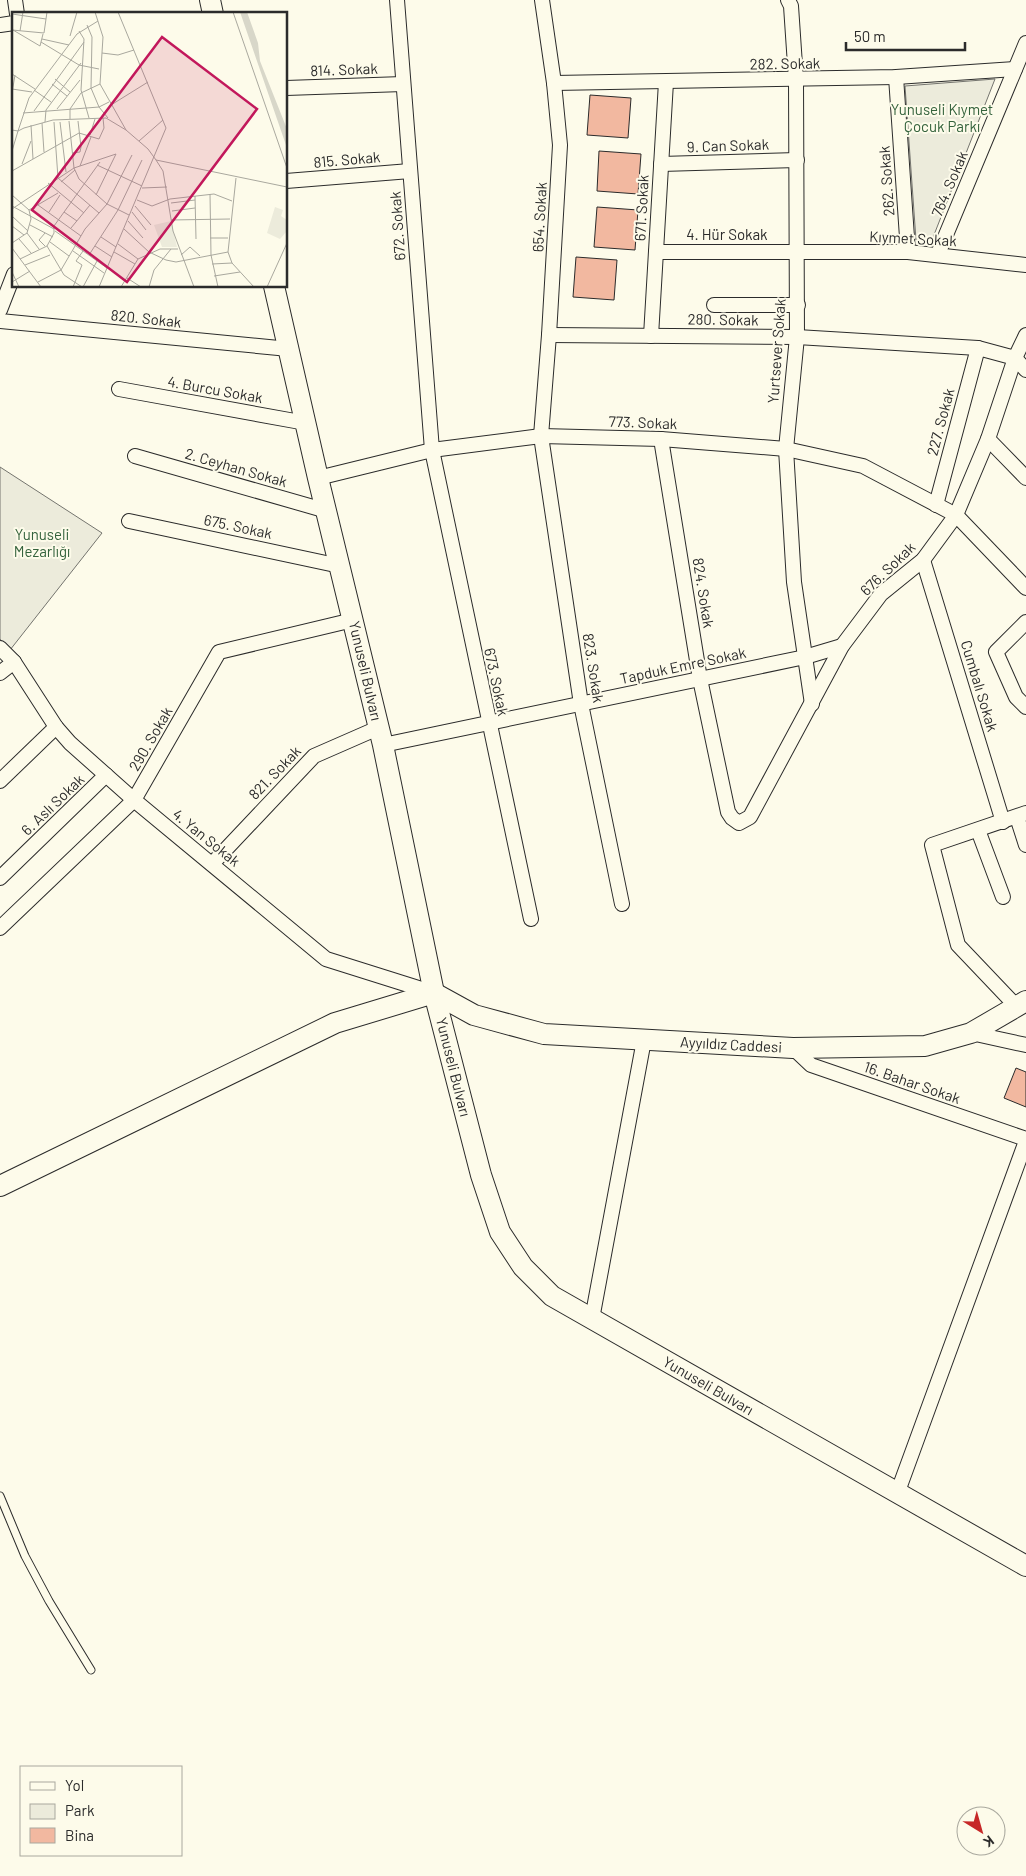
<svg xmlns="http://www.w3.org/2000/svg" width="1026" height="1876" viewBox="0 0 1026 1876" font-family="Barlow,sans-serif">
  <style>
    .green { fill: #ecebdb; stroke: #74746e }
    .building { fill: #f2b8a0; stroke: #2b2b2b }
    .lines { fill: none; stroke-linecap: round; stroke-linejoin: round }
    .lane-casing { stroke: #2b2b2b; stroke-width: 9 }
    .street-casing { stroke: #2b2b2b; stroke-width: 16 }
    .secondary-casing { stroke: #2b2b2b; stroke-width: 22 }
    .lane { stroke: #fdfbea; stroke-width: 7 }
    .street { stroke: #fdfbea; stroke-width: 14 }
    .secondary { stroke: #fdfbea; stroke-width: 20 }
    .labels { text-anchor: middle; stroke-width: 4; stroke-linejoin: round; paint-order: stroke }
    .street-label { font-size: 15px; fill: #2b2b2b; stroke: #fdfbea }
    .park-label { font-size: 15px; fill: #34623c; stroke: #fdfbea }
    .inset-road { fill: none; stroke: #a9a89e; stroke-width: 1 }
    .view { fill: #c2185b; fill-opacity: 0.15; stroke: #c2185b; stroke-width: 2.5 }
    .inset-edge { fill: none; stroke: #2b2b2b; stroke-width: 2.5 }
  </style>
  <rect width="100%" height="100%" fill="#fdfbea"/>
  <g class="green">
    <path d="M995,79L932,240H916L905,86Z"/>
    <path d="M0,467L102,533L10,650L0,639Z"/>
  </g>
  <g class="building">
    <path d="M590,95L631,98L628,138L587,135Z"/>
    <path d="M599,151L641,154L638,194L597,191Z"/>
    <path d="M597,207L638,210L635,250L594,247Z"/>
    <path d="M576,257L617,260L614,300L573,297Z"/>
    <path d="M1016,1068L1026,1072V1107L1004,1098Z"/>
  </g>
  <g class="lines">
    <defs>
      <path id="lane" d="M0,1496L25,1556L49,1601L91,1670"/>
      <g id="street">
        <path d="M15,0L17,14"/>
        <path d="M397,0L432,450L531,919"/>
        <path d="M542,0L554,83L560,145L549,335L541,436L581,704L622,904"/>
        <path d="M788,0L791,6L796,80L797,337L786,449L794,582L812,704"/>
        <path d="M0,25L14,23"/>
        <path d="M896,77L908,252"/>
        <path d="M554,83L896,77L1015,69"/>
        <path d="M286,88L403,84"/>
        <path d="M661,164L797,160"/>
        <path d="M286,181L410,171"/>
        <path d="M656,252H908L1026,265"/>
        <path d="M938,254L1026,43"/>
        <path d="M714,305H798"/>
        <path d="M0,310L14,274"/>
        <path d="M0,321L289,349"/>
        <path d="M549,335L797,337L978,348L1015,358L1026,370"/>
        <path d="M651,336L666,82"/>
        <path d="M119,389L306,423"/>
        <path d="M661,439L700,679L728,812L732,818L739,823L750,817L842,646L881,594L923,560L956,515L988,439L1015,358L1026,335"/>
        <path d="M988,439L1026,478"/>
        <path d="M135,456L327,511"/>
        <path d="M318,478L432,450L541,436L661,439L786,449L863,466L956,515L1026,588"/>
        <path d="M936,505L978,348"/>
        <path d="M129,521L340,566"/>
        <path d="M923,560L1003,822"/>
        <path d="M1026,622L996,652L1016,697L1026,707"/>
        <path d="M0,648L14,662L56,727L70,743L134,800L326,959L434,993"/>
        <path d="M0,673L14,662"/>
        <path d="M383,745L805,657L842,646"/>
        <path d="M0,781L56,727"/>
        <path d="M1017,817L1026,845"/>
        <path d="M978,830L1003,897"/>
        <path d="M212,864L314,756L378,728"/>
        <path d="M0,878L106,775"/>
        <path d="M0,928L134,800L219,652L353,620"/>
        <path d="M1017,1007L958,945L932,845L1026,813"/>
        <path d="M971,1033L1026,1045"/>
        <path d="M793,1048L811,1065L1026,1139"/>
        <path d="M592,1319L644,1040"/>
        <path d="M897,1494L1026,1141"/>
      </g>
      <g id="secondary">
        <path d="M210,0L213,14"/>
        <path d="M274,286L318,478L383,745L434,993L481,1175L500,1232L523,1267L552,1296L1026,1566"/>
        <path d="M0,1186L335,1023L434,993L474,1015L544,1034L793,1048L925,1046L971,1033L1026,1001"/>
      </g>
    </defs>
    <use href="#lane" class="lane-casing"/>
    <use href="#street" class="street-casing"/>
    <use href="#secondary" class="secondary-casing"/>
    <use href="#lane" class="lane"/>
    <use href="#street" class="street"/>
    <use href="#secondary" class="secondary"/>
  </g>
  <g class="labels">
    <g class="street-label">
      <text transform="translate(785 64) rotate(-1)" y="5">282. Sokak</text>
      <text transform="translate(344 70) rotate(-2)" y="5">814. Sokak</text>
      <text transform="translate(728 146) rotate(-2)" y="5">9. Can Sokak</text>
      <text transform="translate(347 160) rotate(-5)" y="5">815. Sokak</text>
      <text transform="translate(887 181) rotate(-94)" y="5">262. Sokak</text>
      <text transform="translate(950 184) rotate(-67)" y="5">764. Sokak</text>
      <text transform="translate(642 208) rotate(-87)" y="5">671. Sokak</text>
      <text transform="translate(540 217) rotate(-87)" y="5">654. Sokak</text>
      <text transform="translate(398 226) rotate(-94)" y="5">672. Sokak</text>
      <text x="727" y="240">4. Hür Sokak</text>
      <text transform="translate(913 239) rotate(3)" y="5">Kıymet Sokak</text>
      <text transform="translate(146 319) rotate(6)" y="5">820. Sokak</text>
      <text transform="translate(723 320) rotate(1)" y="5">280. Sokak</text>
      <text transform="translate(777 351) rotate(-86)" y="5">Yurtsever Sokak</text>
      <text transform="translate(215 390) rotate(10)" y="5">4. Burcu Sokak</text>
      <text transform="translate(941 422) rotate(-75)" y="5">227. Sokak</text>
      <text transform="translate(643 423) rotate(2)" y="5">773. Sokak</text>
      <text transform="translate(236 468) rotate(16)" y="5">2. Ceyhan Sokak</text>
      <text transform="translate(238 527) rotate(12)" y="5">675. Sokak</text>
      <text transform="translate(888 569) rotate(-44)" y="5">676. Sokak</text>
      <text transform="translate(703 593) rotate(81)" y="5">824. Sokak</text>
      <text transform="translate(683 666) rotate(-12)" y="5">Tapduk Emre Sokak</text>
      <text transform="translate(593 668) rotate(81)" y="5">823. Sokak</text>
      <text transform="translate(365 671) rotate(77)" y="5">Yunuseli Bulvarı</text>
      <text transform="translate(496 682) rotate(78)" y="5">673. Sokak</text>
      <text transform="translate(979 686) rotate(73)" y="5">Cumbalı Sokak</text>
      <text transform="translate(151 739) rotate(-60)" y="5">290. Sokak</text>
      <text transform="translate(275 773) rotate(-46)" y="5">821. Sokak</text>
      <text transform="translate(53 805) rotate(-44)" y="5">6. Aslı Sokak</text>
      <text transform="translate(206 838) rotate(39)" y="5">4. Yan Sokak</text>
      <text transform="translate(731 1045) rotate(3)" y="5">Ayyıldız Caddesi</text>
      <text transform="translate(453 1067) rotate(76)" y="5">Yunuseli Bulvarı</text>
      <text transform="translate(912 1083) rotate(19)" y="5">16. Bahar Sokak</text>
      <text transform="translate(708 1386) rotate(30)" y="5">Yunuseli Bulvarı</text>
    </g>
    <g class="park-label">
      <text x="942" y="115">Yunuseli Kıymet<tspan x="942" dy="17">Çocuk Parkı</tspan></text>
      <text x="42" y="540">Yunuseli<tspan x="42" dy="17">Mezarlığı</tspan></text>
    </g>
  </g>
  <g transform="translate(12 12)">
    <rect width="275" height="275" fill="#fdfbea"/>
    <path d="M263,195L271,198L269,204L275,208V219L268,227L255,221ZM159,209L165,235H150L142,213Z" fill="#ecebdb"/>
    <path d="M228,0H235L246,31L248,49L275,117V136Z" fill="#d8d7c9"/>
    <path class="inset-road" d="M83,0L91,25L88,72L114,118M221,0L275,156M0,2L34,7M75,13L80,25L79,76L87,95L96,106M0,18L32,21L35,0M8,19L11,0M67,19L72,27L69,78L77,106M0,21L1,18L28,34L31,22M58,24L65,0M30,27L57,33M29,30L67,53L87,57M90,41L106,43L122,38M0,62L23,77M43,67L58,80M40,72L55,84M0,77L20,80M22,78L39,90M0,81L3,63M99,93L136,70M45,97L68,68M22,99L72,30M11,101L87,95L97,90M58,107V97L69,81L88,72M57,109L62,156L67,167L95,192L117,203M33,110L34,98L69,51M42,110L46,166L87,201M48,110L54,160M30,111L32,140M19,113L21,147M0,118L6,119L17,86L65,22L86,9M78,123L83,107M127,129L151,108M0,139L6,119L12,116L41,108L94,106L114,118L136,137L144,148L275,175M60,141L68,140L69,135L66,109M144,148L151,159L161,219L182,275M10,152L19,129M85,153L130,174M68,154L79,125M0,159L67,121L87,127L92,116L91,106M224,166L216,240L220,251L242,275M49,170L63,158M36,171L72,201M130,176L155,175M198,182L199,243L206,275M0,183L17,198L19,207L15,221L0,231M183,184L184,227M125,188L140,194L158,187L202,182L220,189M159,191L183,188M26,193L69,224M0,194L42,217M123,194L139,213M0,197L62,156L104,142L84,183M17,198L46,181M160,199L183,196M37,200L48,183M52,200L65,209M120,200L134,218M0,204L16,219M159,208L218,207M116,209L131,226M18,213L41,225M0,214L12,223M59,216L78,193M112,217L137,240L154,248L164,250L216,240M43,219L95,256M15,221L27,237M33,221L27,228L33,234M89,225L104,235M198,226H216M7,227L19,241M38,230L57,244M106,232L126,247M35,234L52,263L70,275M83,234L100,245M0,236L29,275M61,239L92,261M102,240L123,252M77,243L106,198L130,148M169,243L178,235L188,244M8,247L35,234L42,221V214L88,150M200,252L220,251M13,253L38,243M0,260L7,275M202,264L228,260M115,266L129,275M0,270L18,259M26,270L49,258L73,217L95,192L120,143M61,275L70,253L64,249L71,239M71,275L85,249M87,275L154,116L106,0M109,275L126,247L148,237H166M137,275L142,258L159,237M255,275L275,231"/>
    <path class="view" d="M150,25L245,97L115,270L20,198Z"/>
    <rect width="275" height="275" class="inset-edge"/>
  </g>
  <rect x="20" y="1766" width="162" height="90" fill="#fdfbea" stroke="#a9a89e"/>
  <rect x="30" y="1782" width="25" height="8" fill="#fdfbea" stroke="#a9a89e"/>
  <text x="65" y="1791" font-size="15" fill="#2b2b2b">Yol</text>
  <rect x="30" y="1804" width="25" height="15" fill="#ecebdb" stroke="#a9a89e"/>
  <text x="65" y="1816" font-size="15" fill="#2b2b2b">Park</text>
  <rect x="30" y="1828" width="25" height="15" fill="#f2b8a0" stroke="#a9a89e"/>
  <text x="65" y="1841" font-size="15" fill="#2b2b2b">Bina</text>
  <g transform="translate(981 1831) rotate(143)"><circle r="24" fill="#fdfbea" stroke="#a9a89e"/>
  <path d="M0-4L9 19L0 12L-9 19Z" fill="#c62828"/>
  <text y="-8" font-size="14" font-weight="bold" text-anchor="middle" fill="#2b2b2b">K</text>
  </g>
  <path d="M846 42v8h119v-8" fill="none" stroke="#2b2b2b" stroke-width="2.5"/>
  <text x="854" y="42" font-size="15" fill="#2b2b2b" stroke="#fdfbea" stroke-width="4" paint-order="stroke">50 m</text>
</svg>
